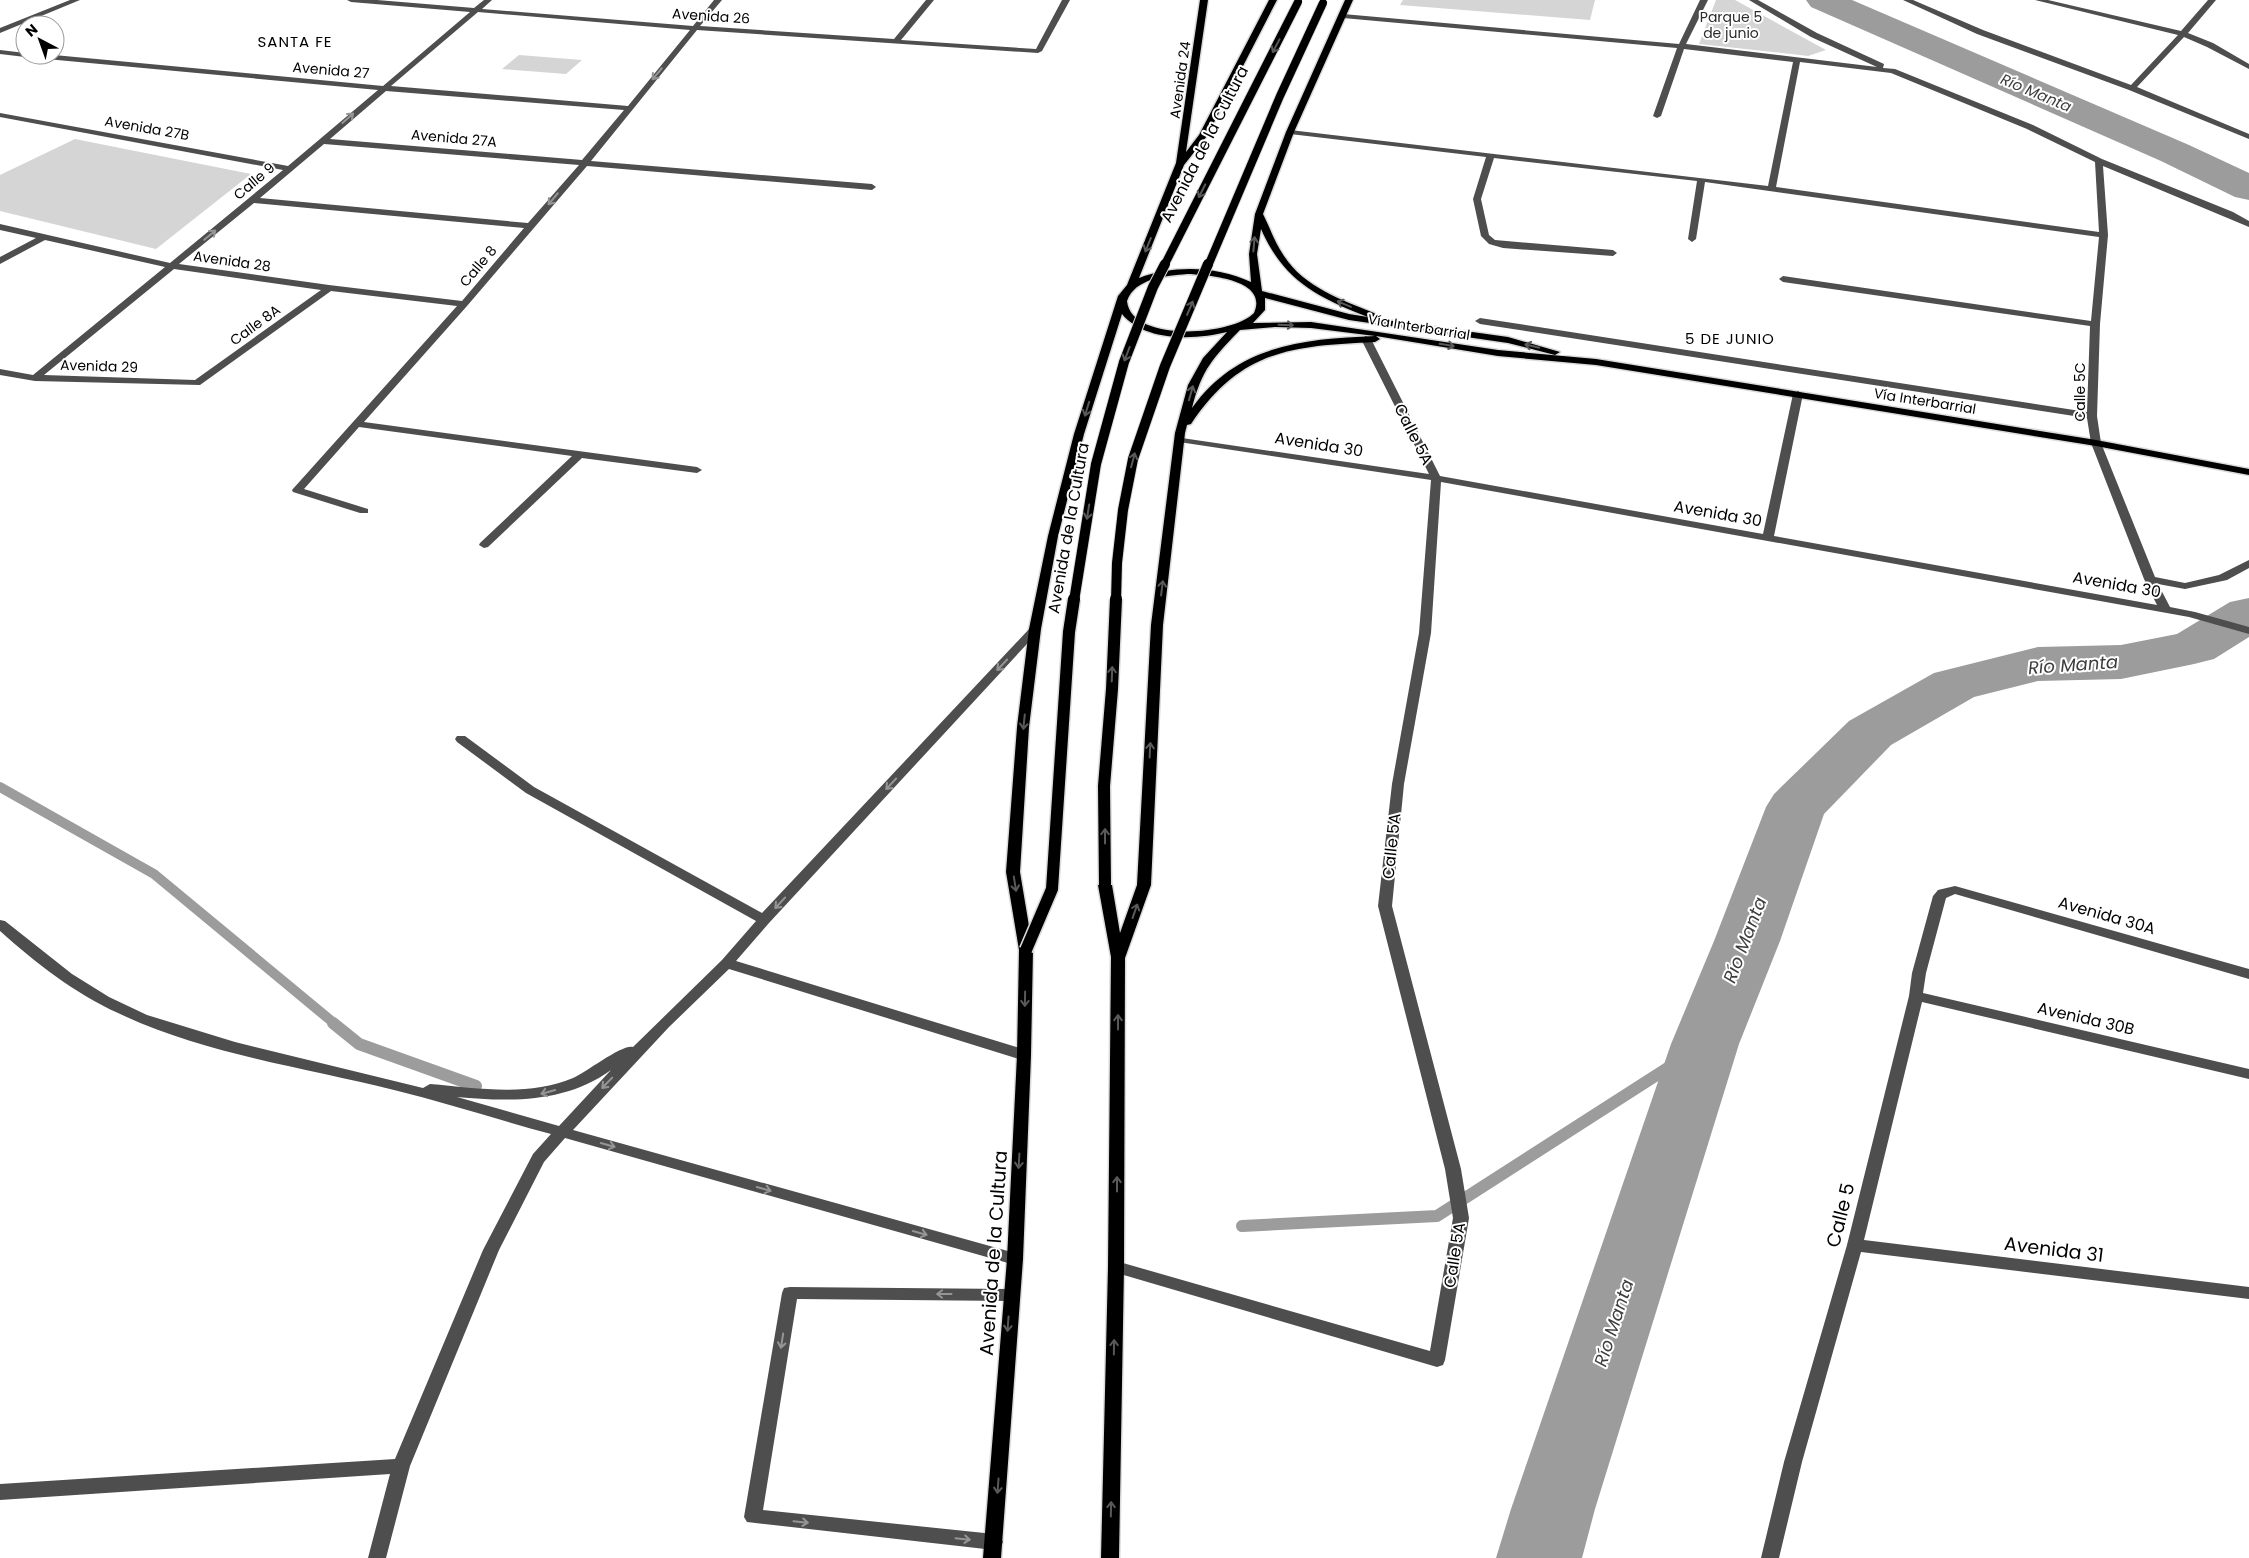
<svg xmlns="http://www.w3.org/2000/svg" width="2249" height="1558" viewBox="0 0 2249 1558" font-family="Poppins,sans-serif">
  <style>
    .green { fill: #d5d5d5 }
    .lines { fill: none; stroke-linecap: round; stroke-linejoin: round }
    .stream-far1 { stroke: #9c9c9c; stroke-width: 10 }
    .stream { stroke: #9c9c9c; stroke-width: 12 }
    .river { fill: #9c9c9c; fill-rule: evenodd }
    .major-casing { stroke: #dbdbdb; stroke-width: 3 }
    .minor { fill: #4e4e4e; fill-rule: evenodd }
    .major { fill: #000; fill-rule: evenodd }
    .major-bridge-far2-casing { stroke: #dbdbdb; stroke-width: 10; stroke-linecap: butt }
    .major-bridge-far1-casing { stroke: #dbdbdb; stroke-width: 12; stroke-linecap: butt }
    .major-bridge-casing { stroke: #dbdbdb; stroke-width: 15; stroke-linecap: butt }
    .major-bridge-far2 { stroke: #000; stroke-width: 8 }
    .major-bridge-far1 { stroke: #000; stroke-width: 10 }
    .major-bridge { stroke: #000; stroke-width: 12 }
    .oneway { stroke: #595959 }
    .oneway2 { stroke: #959595 }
    .labels { text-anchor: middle; stroke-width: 4; stroke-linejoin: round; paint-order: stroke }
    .far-street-label { font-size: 14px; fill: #000; stroke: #fff }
    .far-park-label { font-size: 14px; fill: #2c2c2c; stroke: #fff }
    .far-neighbourhood-label { font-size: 15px; letter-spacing: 1px; fill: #000; stroke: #fff }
    .far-water-label { font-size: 15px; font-style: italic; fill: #3d3d3d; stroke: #fff }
    .street-label { font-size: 16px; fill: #000; stroke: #fff }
    .water-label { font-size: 18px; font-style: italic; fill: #3d3d3d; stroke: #fff }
    .near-street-label { font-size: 19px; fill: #000; stroke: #fff }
  </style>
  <rect width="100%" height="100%" fill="#fff"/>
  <g class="green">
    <path d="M1403,0H1595L1590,20L1400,5Z"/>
    <path d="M1716,0H1735L1826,50L1808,56L1800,55L1699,44Z"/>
    <path d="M519,55L582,60L566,74L502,69Z"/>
    <path d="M75,139L251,174L156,249L0,211V175Z"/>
  </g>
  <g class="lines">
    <path class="stream-far1" d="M0,787L154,874L335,1024"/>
    <g class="stream">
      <path d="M333,1023L359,1044L476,1086"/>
      <path d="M1242,1226L1437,1216L1705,1044"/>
    </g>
    <g class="river">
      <path d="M1806,0H1852L2189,145L2249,173V200L2235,197L2161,161L1811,7Z"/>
      <path d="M2249,598V637L2214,659L2194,664L2121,679L2038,681L1974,697L1891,745L1824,814L1780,941L1739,1044L1595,1509L1582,1558H1496L1511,1509L1671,1044L1714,941L1766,807L1774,794L1849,721L1934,673L2038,647L2121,645L2177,634L2230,602Z"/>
    </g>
    <defs>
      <path id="major" d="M1200,0H1208L1186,152L1199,135L1269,0H1277L1207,136L1184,165L1139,278C1174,265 1216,266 1251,282L1249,254L1255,214L1286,132L1345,0H1353L1294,132L1263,214C1270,228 1275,243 1284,256C1304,287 1342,300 1374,313L1376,315L1372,318L1508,337L1560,352L1555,355L1508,343L1349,320L1265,298V310L1253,323L1311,322L1498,350L1596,359L2096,440L2249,469V475L2096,446L1596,365L1498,356L1376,336L1380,339L1375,342C1291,346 1241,350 1191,424L1187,425L1185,433L1163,625L1151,885L1125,958L1124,1267L1119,1558H1101L1108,1267L1111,957L1098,885L1105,881L1112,885L1120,933L1137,885L1151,625L1175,433L1188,385L1203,358L1227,332C1195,340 1145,342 1122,314L1084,434L1058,536L1041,629L1029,727L1020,872L1033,950L1031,1055L1023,1259L1001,1558H983L1007,1259L1017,1055L1019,950L1006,872L1017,727L1029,629L1048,536L1074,434L1118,296L1127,285L1176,163ZM1261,229C1284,281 1317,297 1368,317L1349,314L1262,291L1257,254ZM1187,274C1208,275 1269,279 1254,313C1232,336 1131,343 1127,301C1135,278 1166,276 1187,274ZM1275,327L1311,328L1375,336C1303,339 1237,345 1192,408C1202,369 1213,358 1240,330Z"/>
    </defs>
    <use href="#major" class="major-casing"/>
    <g class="minor">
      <path d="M70,0H80L0,33V28Z"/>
      <path d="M347,0H377L474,8L484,0H492L482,9L693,26L714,0H722L700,26L894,39L926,0H934L901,40L1036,49L1062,0H1070L1042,51L1038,53L697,30L591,161L872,184L876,187L872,190L587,166L467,306L364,422L697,467L702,470L697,473L582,458L488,547L484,548L479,545L480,543L572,456L359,427L304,489L368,509V513H360L293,492L292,490L457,306L331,291L200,385L35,381L0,375V369L33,375L165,267L45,240L0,264V257L36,238L0,230V224L170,263L283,170L0,117V113L288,166L378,90L25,57L0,54V50L25,53V55H54L383,86L470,12L351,2ZM478,12L690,30L628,106L391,86ZM386,91L624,110L582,160L330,139ZM324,144L579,165L528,223L260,198ZM254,203L524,228L462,301L329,285L179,264ZM174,269L321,290L195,380L44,375Z"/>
      <path d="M1700,0H1708L1686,44L1877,67L1811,37L1749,0H1758L1817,33L1884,64L1883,68L1895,69L2033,125L2102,159L2233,212L2249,221V227L2103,166L2108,235L2100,324L2097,416L2101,443L2155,577L2185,583L2219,575L2249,560V568L2227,580L2185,589L2158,584L2170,607L2195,612L2249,627V634L2189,617L1441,482L1431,633L1404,784L1392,906L1461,1169L1469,1218L1445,1360L1443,1365L1437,1367L1110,1271L1108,1267L1110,1263L1116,1261L1430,1351L1453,1218L1445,1169L1378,906L1392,784L1419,633L1431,480L1179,442L1175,441V437L1429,474L1361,339L1366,336L1371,339L1440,476L1763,534L1793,394L1798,391L1803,394L1774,536L2157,605L2144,579L2091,443L2087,418L1480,324L1475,321L1480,318L2087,412L2090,326L1783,282L1779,279L1783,276L2091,321L2099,237L1705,182L1696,239L1692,242L1688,239L1697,181L1494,158L1481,199L1489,235L1495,240L1613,250L1617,253L1613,256L1503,248L1489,244L1481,236L1473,199L1486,157L1290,134L1286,132L1290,130L1768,186L1793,62L1684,49L1661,116L1657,118L1653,116L1677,48L1343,18L1339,16L1343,14L1679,44ZM1800,62L1891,73L2027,129L2095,162L2099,232L1776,187Z"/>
      <path d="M1903,0H1913L1983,30L2131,85L2178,35L2035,0H2048L2181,31L2208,0H2216L2188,33L2213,43L2249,64V69L2207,47L2184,37L2137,87L2249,134V139L2129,90L1977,34Z"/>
      <path d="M1035,626L1041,629L1039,631L769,923L736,961L1029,1051L1031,1055L1029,1059H1019L729,969L669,1027L573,1130L1015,1253L1021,1255L1023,1259L1021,1263L1015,1265L565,1138L544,1162L499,1250L410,1466L386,1558H368L390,1474L0,1500V1484L395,1459L483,1250L533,1154L551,1134C499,1120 447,1103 394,1090C303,1067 204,1054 118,1013C74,993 36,963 0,931V920L5,921L72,974L109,997L147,1015L235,1042L423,1088L430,1084C477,1088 528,1097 573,1078C587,1072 622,1044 633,1047L722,960L756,921L526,793L457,742L455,739L457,736H465L534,787L762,913L1031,627ZM611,1070L559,1126L457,1097C510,1102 566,1103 611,1070Z"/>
      <path d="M1955,886L2249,969V979L1955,894L1946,898L1926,973L1923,993L2249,1069V1079L1922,1002L1864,1240L2249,1287V1299L1861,1252L1802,1462L1779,1558H1761L1784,1462L1847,1245L1909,996L1912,973L1933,896L1938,890Z"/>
      <path d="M790,1287L1010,1289L1016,1290L1018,1295L1016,1300L1010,1301L797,1299L763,1510L994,1534L1000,1536L1003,1542L1000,1548L994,1550L747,1522L744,1517L782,1293L784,1288Z"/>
    </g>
    <use href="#major" class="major"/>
    <defs>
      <g id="major-bridge-far2">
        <path d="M1164,266L1298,2"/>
        <path d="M1208,266L1280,96L1323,3"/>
      </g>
      <g id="major-bridge-far1">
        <path d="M1074,601L1096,464L1124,362L1153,287L1165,264"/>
        <path d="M1116,601L1117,563L1123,510L1133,459L1165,366L1208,264"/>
      </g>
      <g id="major-bridge">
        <path d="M1105,885L1104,786L1112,689L1116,599"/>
        <path d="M1026,950L1052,889L1069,632L1074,599"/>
      </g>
    </defs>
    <use href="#major-bridge-far2" class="major-bridge-far2-casing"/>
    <use href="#major-bridge-far1" class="major-bridge-far1-casing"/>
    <use href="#major-bridge" class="major-bridge-casing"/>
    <use href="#major-bridge-far2" class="major-bridge-far2"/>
    <use href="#major-bridge-far1" class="major-bridge-far1"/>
    <use href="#major-bridge" class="major-bridge"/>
  </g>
  <defs><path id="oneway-shaft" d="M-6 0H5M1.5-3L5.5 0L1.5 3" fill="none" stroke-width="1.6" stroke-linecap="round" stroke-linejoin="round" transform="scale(1.25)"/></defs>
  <g class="oneway">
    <use href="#oneway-shaft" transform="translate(1276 46) rotate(118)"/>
    <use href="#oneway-shaft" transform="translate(1202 191) rotate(117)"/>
    <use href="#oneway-shaft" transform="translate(1254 244) rotate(-85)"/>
    <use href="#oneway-shaft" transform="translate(1148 245) rotate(112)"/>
    <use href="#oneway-shaft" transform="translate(1344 304) rotate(-157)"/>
    <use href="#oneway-shaft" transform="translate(1190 308) rotate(-67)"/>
    <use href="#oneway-shaft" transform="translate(1286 325) rotate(2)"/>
    <use href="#oneway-shaft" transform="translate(1447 345) rotate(9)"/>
    <use href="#oneway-shaft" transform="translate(1532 346) rotate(-166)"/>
    <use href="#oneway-shaft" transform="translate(1127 354) rotate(111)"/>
    <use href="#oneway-shaft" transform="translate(1191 393) rotate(-74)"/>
    <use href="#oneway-shaft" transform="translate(1087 409) rotate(107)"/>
    <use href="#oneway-shaft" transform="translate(1133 460) rotate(-75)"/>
    <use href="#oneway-shaft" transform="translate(1088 512) rotate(99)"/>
    <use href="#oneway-shaft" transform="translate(1162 588) rotate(-83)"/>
    <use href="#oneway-shaft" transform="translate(1112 674) rotate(-88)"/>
    <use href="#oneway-shaft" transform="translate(1024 722) rotate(96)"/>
    <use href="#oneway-shaft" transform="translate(1150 750) rotate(-87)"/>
    <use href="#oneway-shaft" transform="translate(1105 836) rotate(-90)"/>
    <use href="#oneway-shaft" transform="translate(1015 884) rotate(81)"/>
    <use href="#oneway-shaft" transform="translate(1135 911) rotate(-71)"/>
    <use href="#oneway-shaft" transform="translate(1025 999) rotate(91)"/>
    <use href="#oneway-shaft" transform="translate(1118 1022) rotate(-90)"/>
    <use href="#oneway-shaft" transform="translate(1019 1161) rotate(93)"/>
    <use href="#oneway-shaft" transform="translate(1117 1184) rotate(-90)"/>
    <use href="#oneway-shaft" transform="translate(1008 1324) rotate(94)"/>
    <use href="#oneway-shaft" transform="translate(1114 1347) rotate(-89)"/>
    <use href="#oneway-shaft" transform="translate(998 1486) rotate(94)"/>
    <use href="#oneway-shaft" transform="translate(1111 1509) rotate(-89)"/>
  </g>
  <g class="oneway2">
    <use href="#oneway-shaft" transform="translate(657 74) rotate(130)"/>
    <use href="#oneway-shaft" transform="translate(348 118) rotate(-41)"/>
    <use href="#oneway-shaft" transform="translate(553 199) rotate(130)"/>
    <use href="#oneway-shaft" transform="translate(210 235) rotate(-40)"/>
    <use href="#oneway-shaft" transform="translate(1002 665) rotate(133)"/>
    <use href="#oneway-shaft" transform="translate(891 784) rotate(133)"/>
    <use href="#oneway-shaft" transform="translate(780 903) rotate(133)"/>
    <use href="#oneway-shaft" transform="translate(607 1083) rotate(134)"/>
    <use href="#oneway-shaft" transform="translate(548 1092) rotate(164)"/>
    <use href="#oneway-shaft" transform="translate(608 1145) rotate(16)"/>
    <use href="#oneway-shaft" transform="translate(764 1189) rotate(16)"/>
    <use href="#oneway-shaft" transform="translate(920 1233) rotate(16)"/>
    <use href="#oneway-shaft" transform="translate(944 1294) rotate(-180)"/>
    <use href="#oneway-shaft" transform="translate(782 1341) rotate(99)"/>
    <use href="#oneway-shaft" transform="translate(801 1522) rotate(6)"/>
    <use href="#oneway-shaft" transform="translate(963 1539) rotate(6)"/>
  </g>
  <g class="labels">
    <g class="far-street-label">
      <text transform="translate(711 16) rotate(4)" y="5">Avenida 26</text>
      <text transform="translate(331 70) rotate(5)" y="5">Avenida 27</text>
      <text transform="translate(1180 80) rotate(-82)" y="5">Avenida 24</text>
      <text transform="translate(147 128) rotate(10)" y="5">Avenida 27B</text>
      <text transform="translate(454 138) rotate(5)" y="5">Avenida 27A</text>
      <text transform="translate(254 181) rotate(-40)" y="5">Calle 9</text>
      <text transform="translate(232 261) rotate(8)" y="5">Avenida 28</text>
      <text transform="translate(478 266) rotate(-50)" y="5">Calle 8</text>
      <text transform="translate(255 325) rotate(-36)" y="5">Calle 8A</text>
      <text transform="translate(1419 327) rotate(9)" y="5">Vía Interbarrial</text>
      <text transform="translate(99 366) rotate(2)" y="5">Avenida 29</text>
      <text transform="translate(2080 392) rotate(-90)" y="5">Calle 5C</text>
      <text transform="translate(1925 401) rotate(9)" y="5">Vía Interbarrial</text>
    </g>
    <g class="far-park-label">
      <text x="1731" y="22">Parque 5<tspan x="1731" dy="16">de junio</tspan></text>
    </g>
    <g class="far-neighbourhood-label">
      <text x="295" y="47">SANTA FE</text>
      <text x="1730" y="344">5 DE JUNIO</text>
    </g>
    <g class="far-water-label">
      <text transform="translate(2036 93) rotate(23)" y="5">Río Manta</text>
    </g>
    <g class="street-label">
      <text transform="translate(1204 144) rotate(-63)" y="6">Avenida de la Cultura</text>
      <text transform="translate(1414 434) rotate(63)" y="6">Calle 5A</text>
      <text transform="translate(1319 444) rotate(9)" y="6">Avenida 30</text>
      <text transform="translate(1718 513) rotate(10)" y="6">Avenida 30</text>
      <text transform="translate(1068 528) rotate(-80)" y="6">Avenida de la Cultura</text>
      <text transform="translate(2117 584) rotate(10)" y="6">Avenida 30</text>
      <text transform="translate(1391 846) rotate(-84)" y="6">Calle 5A</text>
      <text transform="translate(2107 915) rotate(16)" y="6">Avenida 30A</text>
      <text transform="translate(2086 1018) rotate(13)" y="6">Avenida 30B</text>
      <text transform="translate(1454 1255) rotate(-81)" y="6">Calle 5A</text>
    </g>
    <g class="water-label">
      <text transform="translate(2073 665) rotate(-4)" y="6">Río Manta</text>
      <text transform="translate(1745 940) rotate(-69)" y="6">Río Manta</text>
      <text transform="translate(1614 1323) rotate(-72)" y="6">Río Manta</text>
    </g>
    <g class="near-street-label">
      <text transform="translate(1840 1215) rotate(-76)" y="7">Calle 5</text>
      <text transform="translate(2054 1249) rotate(7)" y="7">Avenida 31</text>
      <text transform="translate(993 1253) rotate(-86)" y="7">Avenida de la Cultura</text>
    </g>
  </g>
  <g transform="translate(40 40) rotate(319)"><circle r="24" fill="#ffffff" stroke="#999999"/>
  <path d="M0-4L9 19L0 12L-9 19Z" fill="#000000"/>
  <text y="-8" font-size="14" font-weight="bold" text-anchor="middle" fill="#000000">N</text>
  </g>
</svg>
